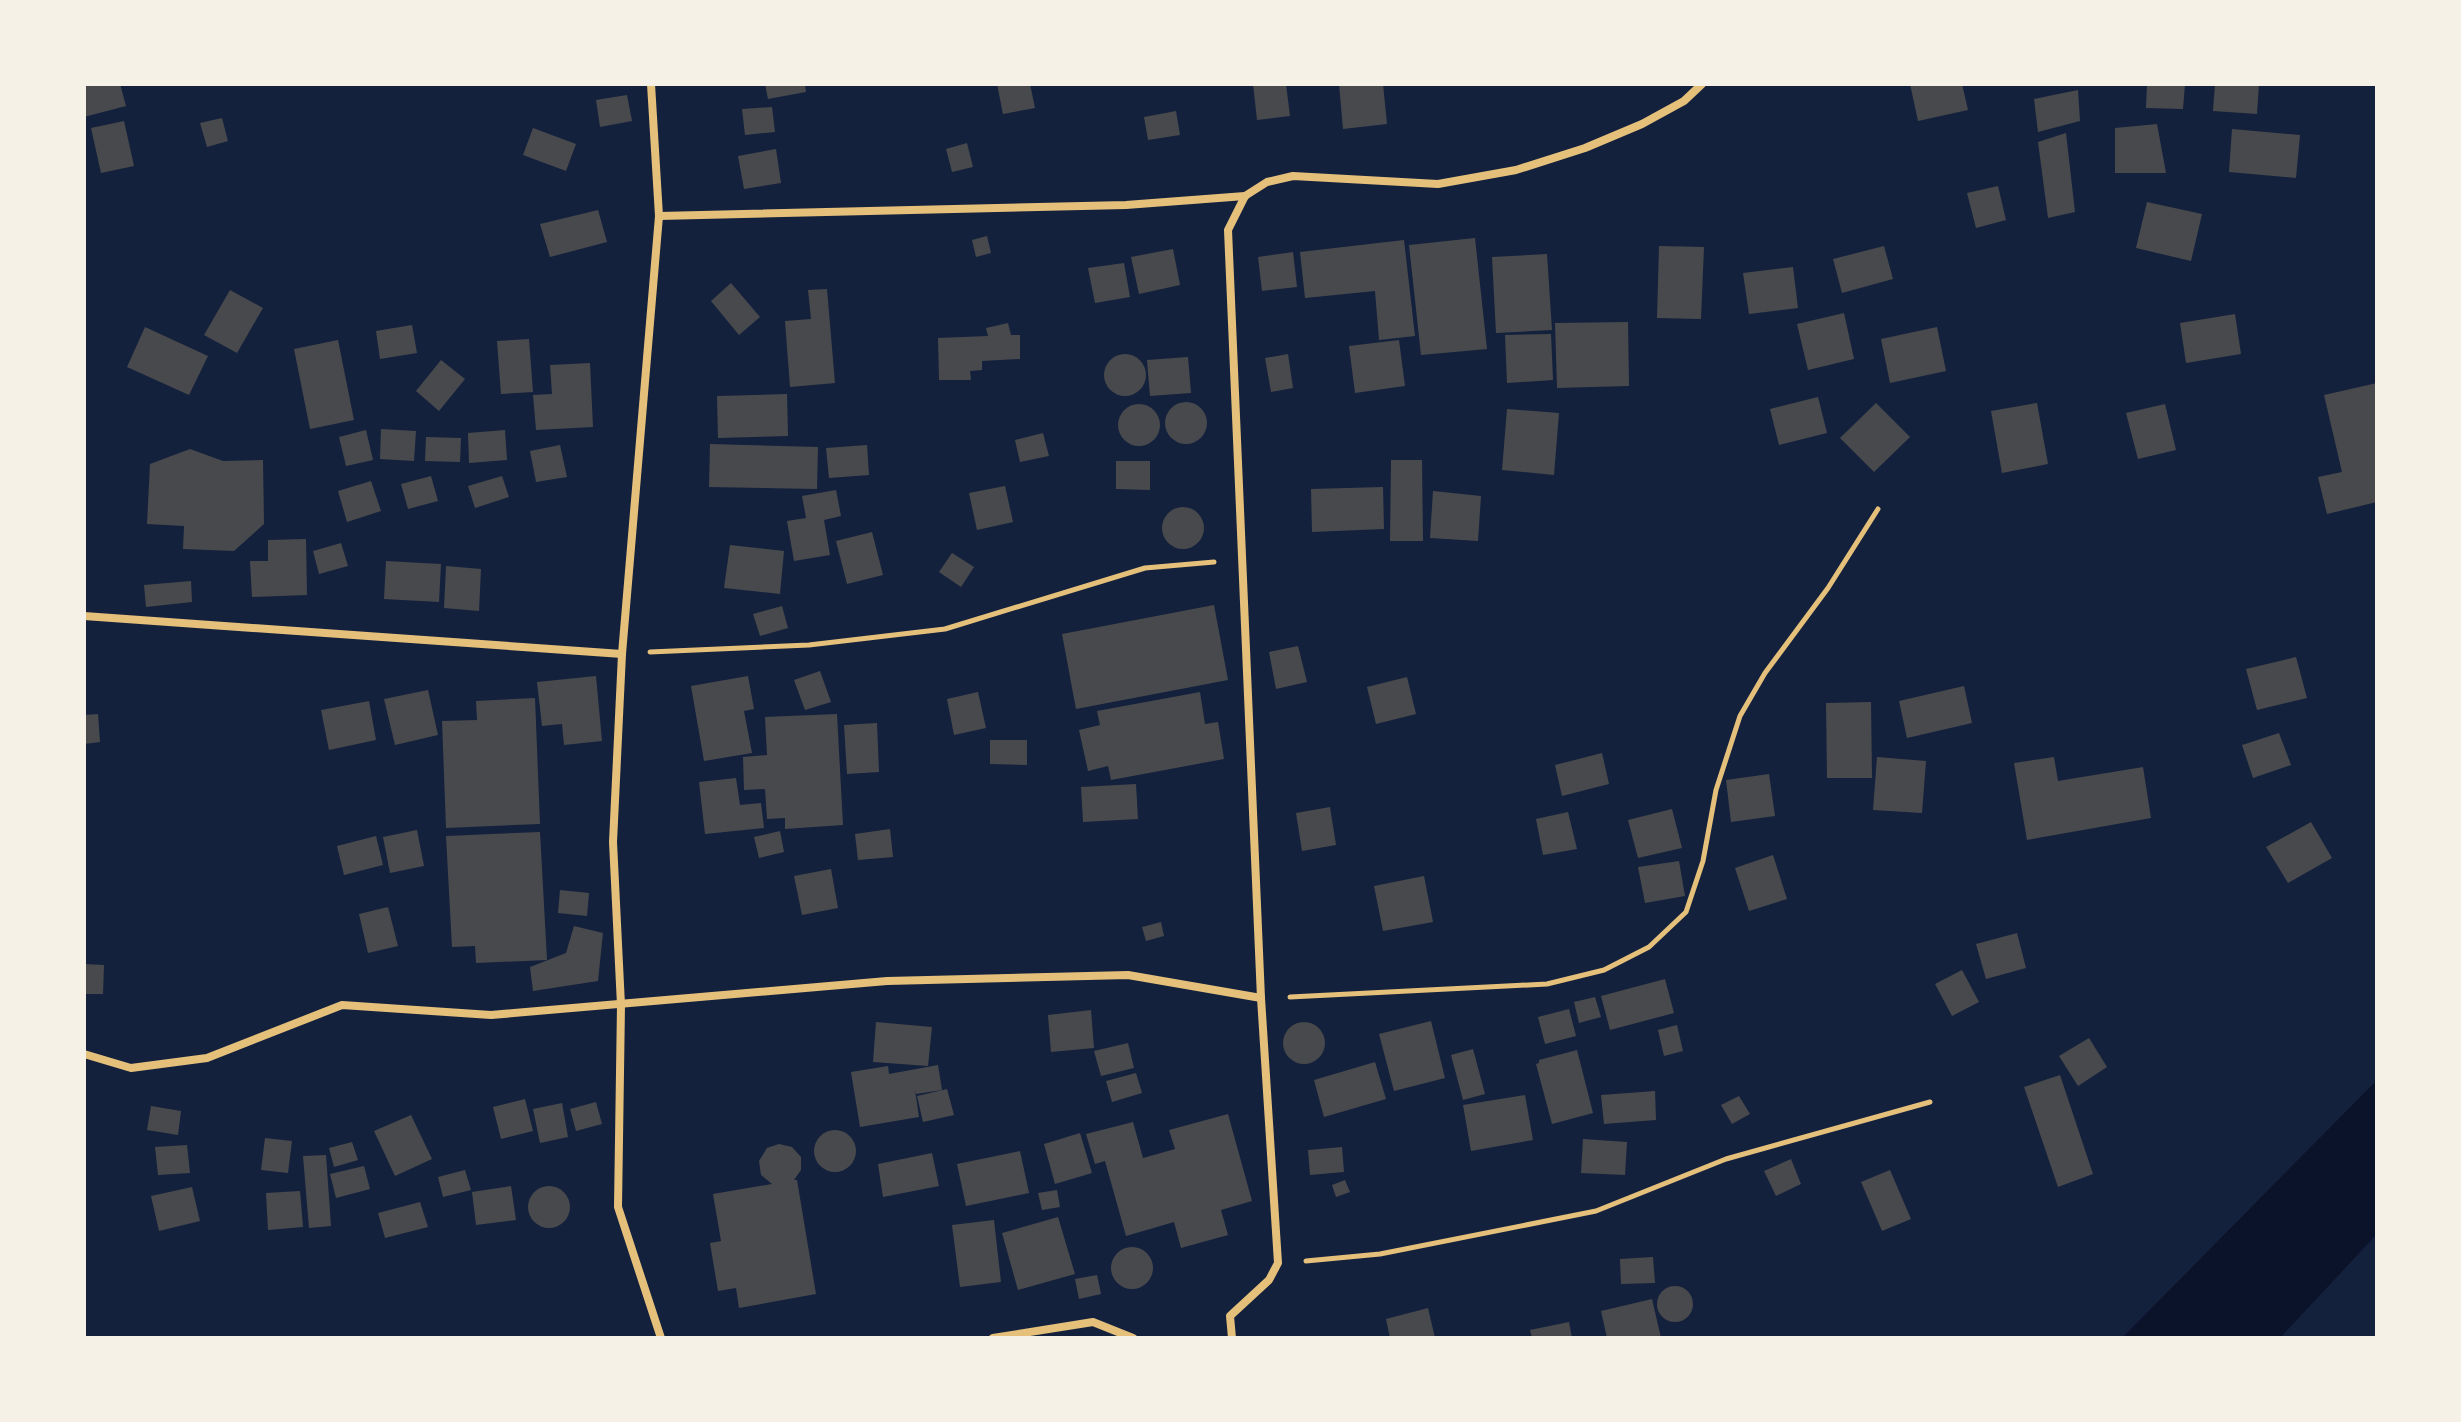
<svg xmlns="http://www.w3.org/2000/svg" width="2461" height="1422" viewBox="0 0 2461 1422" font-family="'Asap Condensed',sans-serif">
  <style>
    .water { fill: #0b132b }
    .building { fill: #48494c }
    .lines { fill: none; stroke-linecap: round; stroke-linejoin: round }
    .path { stroke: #e5c07b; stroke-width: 5 }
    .minor { stroke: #e5c07b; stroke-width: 8 }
  </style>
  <rect width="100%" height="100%" fill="#14213d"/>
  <path class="water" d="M2377,1080V1234L2280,1338H2122Z"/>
  <g class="building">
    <path d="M84,84H120L126,106L84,117Z"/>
    <path d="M765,84H805L806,92L768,99Z"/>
    <path d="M997,84H1030L1035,108L1003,114Z"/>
    <path d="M1253,84H1286L1290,116L1257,120Z"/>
    <path d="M1339,84H1383L1387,124L1343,129Z"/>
    <path d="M1910,84H1962L1968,110L1918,121Z"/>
    <path d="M2147,84H2185L2183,109L2146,108Z"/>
    <path d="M2215,84H2259L2257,114L2213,111Z"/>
    <path d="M2078,90L2080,121L2038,132L2034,99Z"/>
    <path d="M627,95L632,121L600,127L596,100Z"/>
    <path d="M772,107L775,132L745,135L742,109Z"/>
    <path d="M1176,111L1180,135L1148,140L1144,117Z"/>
    <path d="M222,118L228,141L207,147L200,123Z"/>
    <path d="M124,121L134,166L101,173L91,128Z"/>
    <path d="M2157,124L2166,173H2115V128Z"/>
    <path d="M533,128L576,144L566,171L523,155Z"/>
    <path d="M2232,129L2300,135L2296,178L2229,172Z"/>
    <path d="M2066,133L2075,212L2048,218L2038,142Z"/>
    <path d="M967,143L973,167L952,172L946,149Z"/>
    <path d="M776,149L781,183L744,189L738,156Z"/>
    <path d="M1998,186L2006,220L1976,228L1967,193Z"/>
    <path d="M2147,202L2202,214L2191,261L2136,248Z"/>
    <path d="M598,210L607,242L550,257L540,224Z"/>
    <path d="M987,236L991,253L976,257L972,240Z"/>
    <path d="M1475,238L1487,349L1421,355L1409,245Z"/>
    <path d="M1404,240L1415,336L1379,340L1375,291L1305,298L1300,252Z"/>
    <path d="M1659,246L1704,247L1701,319L1657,318Z"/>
    <path d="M1884,246L1893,279L1842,293L1833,259Z"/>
    <path d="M1173,249L1180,285L1139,294L1131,257Z"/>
    <path d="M1293,252L1297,287L1262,291L1258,257Z"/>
    <path d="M1547,254L1552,330L1496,333L1492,257Z"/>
    <path d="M1124,263L1130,297L1095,303L1088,268Z"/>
    <path d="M1793,267L1798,308L1749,314L1743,273Z"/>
    <path d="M731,283L760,317L739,335L711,301Z"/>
    <path d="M827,289L835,383L790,387L785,321L811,319L808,290Z"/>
    <path d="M230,290L263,308L237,353L204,335Z"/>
    <path d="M1844,313L1854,359L1808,370L1797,324Z"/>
    <path d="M2235,314L2241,354L2186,363L2180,323Z"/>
    <path d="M1628,322L1629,386L1557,388L1555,323Z"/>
    <path d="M1008,323L1011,335H1020V359L982,361V370L970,371L971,380H939L938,338L988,336L986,328Z"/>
    <path d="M412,325L417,353L380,359L376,331Z"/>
    <path d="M145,327L208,356L189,395L127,367Z"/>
    <path d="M1937,327L1946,371L1890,383L1881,339Z"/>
    <path d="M1551,334L1553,380L1507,383L1505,335Z"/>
    <path d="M529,339L533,392L501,394L497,341Z"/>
    <path d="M338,340L354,420L310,429L294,349Z"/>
    <path d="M1399,340L1405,386L1355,393L1349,346Z"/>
    <circle cx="1125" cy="375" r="21"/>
    <path d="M1288,354L1293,388L1271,392L1265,358Z"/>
    <path d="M1188,357L1191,393L1150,396L1147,360Z"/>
    <path d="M441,360L465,379L439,411L416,391Z"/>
    <path d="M590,363L593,427L536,430L533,395L552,394L550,365Z"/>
    <path d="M2377,383V502L2327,514L2318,477L2342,472L2324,395Z"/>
    <path d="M787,394L788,436L718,438L717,396Z"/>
    <path d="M1818,397L1827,433L1779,445L1770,409Z"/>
    <circle cx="1186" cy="423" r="21"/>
    <path d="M1876,403L1910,437L1874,472L1840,438Z"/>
    <path d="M2037,403L2048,464L2002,473L1991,411Z"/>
    <circle cx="1139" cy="425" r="21"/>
    <path d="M2165,404L2176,450L2138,459L2126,413Z"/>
    <path d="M1507,409L1559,413L1554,475L1502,470Z"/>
    <path d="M381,429L416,431L414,461L380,459Z"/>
    <path d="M366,430L373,460L346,466L339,437Z"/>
    <path d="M505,430L507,460L469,463L468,433Z"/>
    <path d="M1043,433L1049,456L1020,462L1015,440Z"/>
    <path d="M426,437L461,438L460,462L425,461Z"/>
    <path d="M710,444L818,447L817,489L709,487Z"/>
    <path d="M560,445L567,477L536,482L530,451Z"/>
    <path d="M867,445L869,475L829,478L826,448Z"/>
    <path d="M190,449L223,461L263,460L264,524L234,551L183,549L184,526L147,524L150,464Z"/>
    <path d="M1391,460H1422L1423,541H1390Z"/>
    <path d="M1116,461H1150V490L1116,489Z"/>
    <path d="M431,476L438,501L408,509L401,484Z"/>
    <path d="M502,476L509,497L475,508L468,486Z"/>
    <path d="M371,481L381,511L347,522L338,491Z"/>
    <path d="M1005,486L1013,522L977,530L969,493Z"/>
    <path d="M1383,487L1384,529L1312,532L1311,489Z"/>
    <path d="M836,490L841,516L824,520L830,555L794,561L787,521L806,518L802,496Z"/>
    <path d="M1433,491L1481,496L1478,541L1430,538Z"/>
    <circle cx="1183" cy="528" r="21"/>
    <path d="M872,532L883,575L847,584L836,541Z"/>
    <path d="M306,539L307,595L252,597L250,561H268V540Z"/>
    <path d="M341,543L348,566L319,574L313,551Z"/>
    <path d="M730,545L784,551L780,594L724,588Z"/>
    <path d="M952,553L974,567L961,587L939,572Z"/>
    <path d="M386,561L441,564L439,602L384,599Z"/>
    <path d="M446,566L481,569L479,611L444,608Z"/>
    <path d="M191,581L192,602L146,607L144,585Z"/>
    <path d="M1214,605L1228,680L1076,709L1062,634Z"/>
    <path d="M782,606L788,628L760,636L753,614Z"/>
    <path d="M1298,646L1307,682L1276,689L1269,652Z"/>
    <path d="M2296,657L2307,698L2257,710L2246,669Z"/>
    <path d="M820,671L831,702L805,710L794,680Z"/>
    <path d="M596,676L602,741L564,745L562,724L542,726L537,682Z"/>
    <path d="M748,676L754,709L744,711L752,753L704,761L691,686Z"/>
    <path d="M1407,677L1416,714L1376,724L1367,687Z"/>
    <path d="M1964,686L1972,723L1907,738L1899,701Z"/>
    <path d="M428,690L438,735L395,745L384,699Z"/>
    <path d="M978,692L986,728L954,735L947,699Z"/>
    <path d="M1200,692L1205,724L1218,722L1224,759L1111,780L1108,766L1088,771L1079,730L1100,725L1097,711Z"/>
    <path d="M535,698L540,824L446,828L442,721L477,720L476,701Z"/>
    <path d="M369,701L376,740L329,750L321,710Z"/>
    <path d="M1871,702L1872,778H1827L1826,703Z"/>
    <path d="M98,714L100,742L84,744V715Z"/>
    <path d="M837,714L843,825L785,829V818L767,819L765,789L744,790L743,757L767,755L765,717Z"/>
    <path d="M877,723L879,772L847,774L844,725Z"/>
    <path d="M2279,733L2291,765L2253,778L2242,745Z"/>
    <path d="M990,740H1027V765L990,764Z"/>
    <path d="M1602,753L1609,784L1562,796L1555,765Z"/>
    <path d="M1877,757L1926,761L1922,813L1873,810Z"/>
    <path d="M2054,757L2058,781L2143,767L2151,818L2027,840L2014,763Z"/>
    <path d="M1769,774L1775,816L1731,822L1726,780Z"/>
    <path d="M736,778L740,805L761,803L764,828L705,834L699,782Z"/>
    <path d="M1136,784L1138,819L1083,822L1081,787Z"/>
    <path d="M1330,807L1336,845L1302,851L1296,813Z"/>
    <path d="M1672,809L1682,848L1638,858L1628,820Z"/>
    <path d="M1568,812L1577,849L1543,855L1536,819Z"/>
    <path d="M2311,822L2332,858L2288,883L2266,847Z"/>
    <path d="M890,829L893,857L858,860L855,834Z"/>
    <path d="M417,830L424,866L390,873L383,837Z"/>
    <path d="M780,831L784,852L759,858L754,837Z"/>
    <path d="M540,832L547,960L476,963L475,946L452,947L446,836Z"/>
    <path d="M376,836L383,865L344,875L337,846Z"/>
    <path d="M1773,855L1787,899L1749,911L1735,868Z"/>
    <path d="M1679,861L1685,896L1645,903L1638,867Z"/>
    <path d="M831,869L838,908L802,915L794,876Z"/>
    <path d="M1424,876L1433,922L1383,931L1374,886Z"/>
    <path d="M560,890L589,893L587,916L558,913Z"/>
    <path d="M388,907L398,946L368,953L359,914Z"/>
    <path d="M1161,922L1164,936L1146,941L1142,927Z"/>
    <path d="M574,926L603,933L598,981L533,991L530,967L566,953Z"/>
    <path d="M2017,933L2026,968L1986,979L1976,944Z"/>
    <path d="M84,964L104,965L103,994H84Z"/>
    <path d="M1962,970L1979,1002L1952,1016L1935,984Z"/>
    <path d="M1665,979L1674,1013L1610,1030L1601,996Z"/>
    <path d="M1595,997L1601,1017L1579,1023L1574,1002Z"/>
    <path d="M1569,1009L1576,1036L1545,1044L1538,1017Z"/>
    <path d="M1091,1010L1094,1048L1051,1052L1048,1015Z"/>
    <path d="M1431,1021L1445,1078L1394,1091L1379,1034Z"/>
    <circle cx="1304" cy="1043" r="21"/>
    <path d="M876,1022L932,1027L928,1066L873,1062Z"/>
    <path d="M1677,1025L1683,1051L1664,1056L1658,1030Z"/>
    <path d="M2089,1038L2107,1067L2078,1086L2059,1056Z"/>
    <path d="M1128,1043L1134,1068L1101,1076L1094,1051Z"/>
    <path d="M1473,1049L1485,1094L1463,1100L1451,1055Z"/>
    <path d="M1577,1050L1593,1113L1552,1124L1536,1064L1539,1063V1060Z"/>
    <path d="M1375,1062L1386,1099L1324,1117L1314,1080Z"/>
    <path d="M938,1065L942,1090L916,1094L915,1090L919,1117L860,1127L851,1072L888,1066L889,1074Z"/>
    <path d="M1136,1073L1142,1093L1112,1102L1106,1081Z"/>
    <path d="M2060,1075L2093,1174L2058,1187L2024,1087Z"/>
    <path d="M947,1089L954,1115L923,1122L917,1096Z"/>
    <path d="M1655,1091L1656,1120L1604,1124L1601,1095Z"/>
    <path d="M1525,1095L1533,1140L1471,1151L1463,1105Z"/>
    <path d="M1739,1096L1750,1114L1732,1124L1721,1105Z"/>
    <path d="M525,1099L533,1131L501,1139L493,1107Z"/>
    <path d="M596,1102L602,1124L576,1131L570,1109Z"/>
    <path d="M562,1103L568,1137L540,1143L533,1109Z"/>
    <path d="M151,1106L181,1111L178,1135L147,1130Z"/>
    <path d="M1228,1114L1252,1201L1221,1210L1228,1235L1181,1248L1174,1222L1126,1236L1105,1161L1095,1164L1086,1134L1133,1122L1143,1158L1175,1149L1169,1130Z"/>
    <path d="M411,1115L432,1159L395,1176L374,1131Z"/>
    <circle cx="835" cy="1151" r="21"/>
    <path d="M1080,1133L1092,1173L1055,1184L1044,1144Z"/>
    <path d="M265,1138L292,1141L288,1173L261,1170Z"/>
    <path d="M1583,1139L1627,1142L1625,1175L1581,1173Z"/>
    <path d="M352,1142L358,1160L334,1167L329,1148Z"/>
    <path d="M779,1144L792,1147L801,1157V1170L794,1180H797L816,1294L739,1308L736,1288L718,1291L710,1243L721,1241L713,1194L772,1184L761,1175L759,1161L767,1148Z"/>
    <path d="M187,1145L190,1173L158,1175L155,1147Z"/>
    <path d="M1342,1147L1344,1172L1310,1175L1308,1150Z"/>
    <path d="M1020,1151L1029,1193L966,1206L957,1164Z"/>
    <path d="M932,1153L939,1186L883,1197L878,1164Z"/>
    <path d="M326,1155L331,1226L309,1228L303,1156Z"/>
    <path d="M1791,1159L1801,1184L1776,1196L1764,1171Z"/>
    <path d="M364,1166L370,1189L336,1198L330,1174Z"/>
    <path d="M465,1170L471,1190L443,1197L438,1177Z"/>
    <path d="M1890,1170L1911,1219L1882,1231L1861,1182Z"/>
    <path d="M1345,1180L1350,1192L1336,1197L1332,1185Z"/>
    <circle cx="549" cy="1207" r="21"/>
    <path d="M511,1186L516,1220L476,1225L472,1192Z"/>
    <path d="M192,1187L200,1221L159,1231L151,1196Z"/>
    <path d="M1057,1190L1060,1207L1042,1210L1038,1193Z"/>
    <path d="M300,1191L303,1227L268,1230L266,1193Z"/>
    <path d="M420,1202L428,1227L385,1238L378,1213Z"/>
    <path d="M1058,1217L1075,1274L1018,1290L1002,1233Z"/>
    <path d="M994,1220L1001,1282L960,1287L952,1225Z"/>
    <circle cx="1132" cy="1268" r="21"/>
    <path d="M1653,1257L1655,1283L1621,1284L1620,1259Z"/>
    <path d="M1097,1275L1101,1294L1079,1299L1075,1279Z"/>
    <circle cx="1675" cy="1304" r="18"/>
    <path d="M1652,1299L1661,1338H1607L1601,1311Z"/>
    <path d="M1428,1308L1435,1338H1390L1386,1319Z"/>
    <path d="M1569,1322L1572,1338H1532L1530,1330Z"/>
  </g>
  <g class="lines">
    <g class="path">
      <path d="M650,652L809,645L945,629L1145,568L1214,562"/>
      <path d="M1290,997L1547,984L1604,970L1649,947L1686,912L1703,861L1716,790L1740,716L1765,673L1828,588L1878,509"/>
      <path d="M1306,1261L1380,1254L1596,1211L1726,1159L1930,1102"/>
    </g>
    <g class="minor">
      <path d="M651,84L659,216L622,654L613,842L621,1005L618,1207L661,1338"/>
      <path d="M659,216L1126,205L1245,196"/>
      <path d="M84,616L622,654"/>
      <path d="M84,1054L131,1068L207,1058L342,1005L491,1015L887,981L1128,975L1261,998"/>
      <path d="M993,1338L1093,1322L1133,1338"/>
      <path d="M1232,1338L1230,1316L1269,1280L1278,1263L1261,998L1228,230L1245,196L1267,182L1293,176L1438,184L1516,170L1585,148L1642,124L1684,101L1702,84"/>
    </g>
  </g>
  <rect width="2461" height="1422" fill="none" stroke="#f6f1e7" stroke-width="172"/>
</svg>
